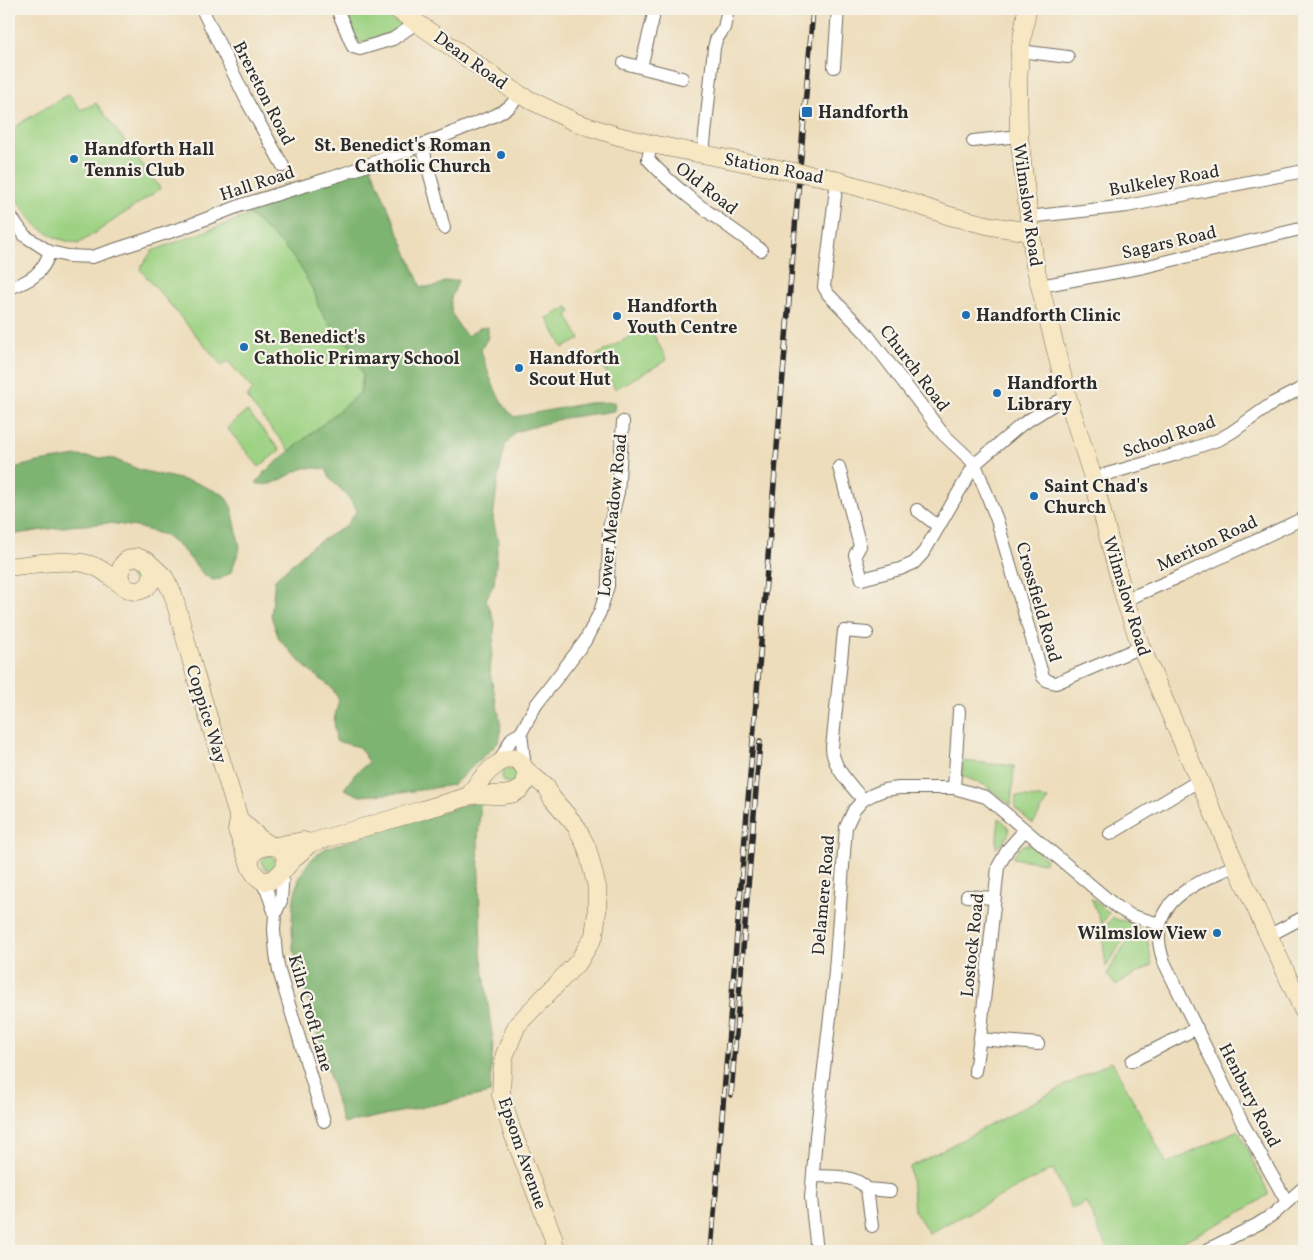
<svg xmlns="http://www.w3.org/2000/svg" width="1313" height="1260" viewBox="0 0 1313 1260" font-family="Vollkorn,serif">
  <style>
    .green { fill: #9dd283; stroke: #647e57 }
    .forest { fill: #7eb471; stroke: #54704e }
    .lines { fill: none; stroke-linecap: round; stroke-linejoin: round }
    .street-casing { stroke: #6f695d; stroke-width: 14 }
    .secondary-casing { stroke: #6f695d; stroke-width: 19 }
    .street { stroke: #fff; stroke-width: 12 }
    .secondary { stroke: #f7e8c3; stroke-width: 18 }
    .rail-casing { stroke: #2b2b2b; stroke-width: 5.5 }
    .rail { stroke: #f7f3e8; stroke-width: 4; stroke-dasharray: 11; stroke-linecap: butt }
    .secondary-bridge-casing { stroke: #6f695d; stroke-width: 19; stroke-linecap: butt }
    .secondary-bridge { stroke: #f7e8c3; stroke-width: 18 }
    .poi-dot { fill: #1f6fb2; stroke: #f7f3e8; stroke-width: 2 }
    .labels { text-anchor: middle; stroke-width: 4.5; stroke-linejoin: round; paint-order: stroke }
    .street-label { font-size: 18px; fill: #2b2b2b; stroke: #f7f3e8 }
    .poi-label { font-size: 18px; font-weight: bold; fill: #2b2b2b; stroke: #f7f3e8; text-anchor: start }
  </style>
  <rect width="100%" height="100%" fill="#f7f3e8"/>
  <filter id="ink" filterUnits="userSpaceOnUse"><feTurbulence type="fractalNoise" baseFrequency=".02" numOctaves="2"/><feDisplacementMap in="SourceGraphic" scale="10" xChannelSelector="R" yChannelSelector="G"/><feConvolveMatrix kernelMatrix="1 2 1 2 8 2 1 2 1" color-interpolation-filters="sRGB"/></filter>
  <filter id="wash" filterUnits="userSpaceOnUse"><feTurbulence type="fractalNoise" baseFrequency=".0096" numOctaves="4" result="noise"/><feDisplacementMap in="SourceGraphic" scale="20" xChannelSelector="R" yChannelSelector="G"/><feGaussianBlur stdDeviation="1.12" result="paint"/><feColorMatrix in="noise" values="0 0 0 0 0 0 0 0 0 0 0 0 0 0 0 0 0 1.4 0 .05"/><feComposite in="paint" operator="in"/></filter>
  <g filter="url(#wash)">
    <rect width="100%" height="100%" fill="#edddbb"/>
    <g class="green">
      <path d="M344,9H377L401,25L396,31L359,43L349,25L351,23Z"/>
      <path d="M69,94L81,110L96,103L158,185L160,189L98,231L78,244L56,238L41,229L30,218L9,189V133L22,122Z"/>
      <path d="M250,215L283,245L300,266L316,296L318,306L327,321L352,348L363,376L360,393L290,451L251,404L247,396L253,390L228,361L222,366L140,269L152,251Z"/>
      <path d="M568,307L571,312L567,315L580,339L563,348L547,318Z"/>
      <path d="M649,326L667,360L615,389L597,355Z"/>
      <path d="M247,411L280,450L259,467L227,428Z"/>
      <circle cx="137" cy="575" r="7"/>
      <path d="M962,761L1014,766L1011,805L985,785L962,776Z"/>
      <circle cx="509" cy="776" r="7"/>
      <path d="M1016,796L1048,799L1033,824L1015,808Z"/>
      <path d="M999,818C1007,825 1013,830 1005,839C1002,843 1000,846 996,848Z"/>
      <path d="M1023,845H1031L1046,859L1045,863L1013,858V855Z"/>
      <circle cx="269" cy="863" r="7"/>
      <path d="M1091,898L1109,913L1102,924Z"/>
      <path d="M1113,917L1118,920L1130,922L1132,926L1106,967L1102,931Z"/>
      <path d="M1137,927C1150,932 1149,953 1152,965L1115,985L1107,974L1134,929Z"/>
      <path d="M1112,1061L1167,1164L1238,1130L1268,1192V1195L1236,1215L1163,1251H1108L1086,1202L1072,1209L1053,1169L929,1233L914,1210L910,1167Z"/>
    </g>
    <g class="forest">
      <path d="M370,164L421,287H434L446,281L458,280C457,287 452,293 451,299C449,313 458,326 467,336L479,328L488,327V337L481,350C488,373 496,400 514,417L588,403L615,402L614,411L564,418L515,432L505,446L498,478L493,519L498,542L494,584L486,599L495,623L490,673L501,724L500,738L497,744L453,785L400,793L360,796L344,789L355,774L369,762L359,747L336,741L334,720L339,700L332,688L304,666L279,639L271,616L275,579L312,546L346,526L357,510L345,493L330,479L326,469C319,469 311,467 305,468C289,472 273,490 256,483L266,471L360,393L363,376L352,348L327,321L318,306L316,296L300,266L283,245L244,209Z"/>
      <path d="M77,456L114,459L140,470L197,483L224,495L232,508L240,548L231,572L221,579L213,580L204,575L182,549L164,535L137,527L109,523L71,526L9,535V469L38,462Z"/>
      <path d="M481,800L478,839L481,951L493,1042L490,1093L343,1124L293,947C291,918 290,879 314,857C317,854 322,851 326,848Z"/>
    </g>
  </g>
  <g filter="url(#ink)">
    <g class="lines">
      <defs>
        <g id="street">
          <path d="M202,9L248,103L283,166"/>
          <path d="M337,9L353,47L360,49L393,39L418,22"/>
          <path d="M1020,51L1068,57"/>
          <path d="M624,63L682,78"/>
          <path d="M641,67L653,18V9"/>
          <path d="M834,67L838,9"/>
          <path d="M973,141L1019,136"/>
          <path d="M651,144L648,159C680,195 722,221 761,250"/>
          <path d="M422,145L444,228"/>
          <path d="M703,154L714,48L716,40L724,28L728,9"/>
          <path d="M837,180L824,287L828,294L866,333L943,434L975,464L997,520L1043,677L1048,681L1056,683L1141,647"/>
          <path d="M9,214L25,236L50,252L68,256L92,257L182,228L242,205L340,175L422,145L496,115L509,107L520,95"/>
          <path d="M1028,217L1127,206L1304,171"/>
          <path d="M1040,286L1144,267L1304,228"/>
          <path d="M9,288C31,281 42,274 50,252"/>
          <path d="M839,467L860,546L855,555L862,579L900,569L914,563L924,552L975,464L1021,425L1059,401L1068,399"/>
          <path d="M1093,478L1174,455L1220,439L1232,432L1273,403L1304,387"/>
          <path d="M917,510L938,526"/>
          <path d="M1125,600L1181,576L1304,518"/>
          <path d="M521,733L525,768"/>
          <path d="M499,762L512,738L521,733L536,705L585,641L600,612L608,586L609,528L618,492L623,422"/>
          <path d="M954,788L959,711"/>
          <path d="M863,800C851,785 833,768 832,748L844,631L867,633"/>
          <path d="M1110,834L1200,780"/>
          <path d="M1236,865C1193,885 1142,902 1164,962L1243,1124L1287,1202"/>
          <path d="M283,872L281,901L275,914L274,930L276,954L279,971L324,1121"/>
          <path d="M258,877L267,891L275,914"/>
          <path d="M967,896L994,898"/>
          <path d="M1270,935L1304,917"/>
          <path d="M980,1039L1038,1044"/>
          <path d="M1132,1061L1197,1028"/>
          <path d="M975,1071L981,1030L998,867L1008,849L1025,830"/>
          <path d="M813,1176C830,1177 856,1174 867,1189L872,1226"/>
          <path d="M867,1189L890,1191"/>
          <path d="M817,1251L811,1198L816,1136L834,983L846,827L854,810L863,800L872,795L884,790L899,788H954L986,797L1118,908L1132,916L1160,924"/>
          <path d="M1205,1251L1258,1224L1275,1213L1304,1187"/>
        </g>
        <g id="secondary">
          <path d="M397,9L520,95L577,123L618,136L651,144L784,170"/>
          <path d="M1027,9L1020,51L1018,83L1019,136L1035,266L1068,399L1093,478L1125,600L1141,647L1236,865L1304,1012"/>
          <path d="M824,177L897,198L950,216L991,226L1031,232"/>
          <path d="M9,567C32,564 75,557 96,567C108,572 122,588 131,590C139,593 146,589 151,582L153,571L150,565"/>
          <path d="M122,584L119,574L123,564L127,560L137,557L147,561L164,577L173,594L196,677L239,819L259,838L270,845"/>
          <path d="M526,770L546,787L552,798L576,826L587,848L597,887V912L594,936L579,961L517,1025L505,1054L502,1072L501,1095L512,1131L553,1237L555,1251"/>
          <path d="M239,819L237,830L251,868"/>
          <path d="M275,846L303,841L310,843C347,832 385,821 423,810C435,806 448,803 460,799C463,798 467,796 471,795C485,793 503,798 516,792C524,788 529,778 525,770C513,738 477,781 470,795"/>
          <path d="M284,870C296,831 234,845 254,873C270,895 285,866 296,856C301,852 305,848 310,843"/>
        </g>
      </defs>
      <use href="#street" class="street-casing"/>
      <use href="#secondary" class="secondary-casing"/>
      <use href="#street" class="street"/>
      <use href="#secondary" class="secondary"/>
      <defs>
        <g id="rail">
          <path d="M731,1095L760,741"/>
          <path d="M711,1251L813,9"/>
        </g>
      </defs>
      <use href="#rail" class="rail-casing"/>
      <use href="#rail" class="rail"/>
      <defs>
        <path id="secondary-bridge" d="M784,170L824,177"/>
      </defs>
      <use href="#secondary-bridge" class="secondary-bridge-casing"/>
      <use href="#secondary-bridge" class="secondary-bridge"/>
    </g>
  </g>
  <g class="poi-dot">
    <rect x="801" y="106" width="12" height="12" rx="2.5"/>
    <circle cx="501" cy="155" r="5"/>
    <circle cx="74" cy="159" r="5"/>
    <circle cx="966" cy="315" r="5"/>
    <circle cx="617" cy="316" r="5"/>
    <circle cx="244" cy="347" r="5"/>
    <circle cx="519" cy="368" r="5"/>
    <circle cx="997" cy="393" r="5"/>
    <circle cx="1034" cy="496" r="5"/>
    <circle cx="1217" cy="933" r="5"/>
  </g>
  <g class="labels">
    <g class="street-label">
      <text transform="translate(471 60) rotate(36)" y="6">Dean Road</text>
      <text transform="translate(264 93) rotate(63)" y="6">Brereton Road</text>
      <text transform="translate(774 168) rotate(11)" y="6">Station Road</text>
      <text transform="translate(1164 180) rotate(-10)" y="6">Bulkeley Road</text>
      <text transform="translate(257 183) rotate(-18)" y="6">Hall Road</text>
      <text transform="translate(707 188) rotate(38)" y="6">Old Road</text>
      <text transform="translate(1028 205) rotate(82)" y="6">Wilmslow Road</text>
      <text transform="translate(1169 242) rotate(-13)" y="6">Sagars Road</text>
      <text transform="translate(915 368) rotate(53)" y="6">Church Road</text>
      <text transform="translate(1169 436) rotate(-19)" y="6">School Road</text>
      <text transform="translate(612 515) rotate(-84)" y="6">Lower Meadow Road</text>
      <text transform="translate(1207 543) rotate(-25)" y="6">Meriton Road</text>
      <text transform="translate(1127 596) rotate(73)" y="6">Wilmslow Road</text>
      <text transform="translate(1039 602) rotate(74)" y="6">Crossfield Road</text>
      <text transform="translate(207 714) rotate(73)" y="6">Coppice Way</text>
      <text transform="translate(823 895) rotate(-85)" y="6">Delamere Road</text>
      <text transform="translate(972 945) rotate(-84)" y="6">Lostock Road</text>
      <text transform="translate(311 1013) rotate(74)" y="6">Kiln Croft Lane</text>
      <text transform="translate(1250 1095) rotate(63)" y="6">Henbury Road</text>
      <text transform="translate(523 1153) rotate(71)" y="6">Epsom Avenue</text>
    </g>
    <g class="poi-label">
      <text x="818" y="118">Handforth</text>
      <text x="491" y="151" text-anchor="end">St. Benedict's Roman<tspan x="491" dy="21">Catholic Church</tspan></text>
      <text x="84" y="155">Handforth Hall<tspan x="84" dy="21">Tennis Club</tspan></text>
      <text x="627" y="312">Handforth<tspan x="627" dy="21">Youth Centre</tspan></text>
      <text x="976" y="321">Handforth Clinic</text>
      <text x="254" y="343">St. Benedict's<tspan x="254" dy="21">Catholic Primary School</tspan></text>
      <text x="529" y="364">Handforth<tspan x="529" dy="21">Scout Hut</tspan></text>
      <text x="1007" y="389">Handforth<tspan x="1007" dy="21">Library</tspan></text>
      <text x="1044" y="492">Saint Chad's<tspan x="1044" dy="21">Church</tspan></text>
      <text x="1207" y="939" text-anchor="end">Wilmslow View</text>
    </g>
  </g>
  <rect width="1313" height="1260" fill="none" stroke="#f7f3e8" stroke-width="30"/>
</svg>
